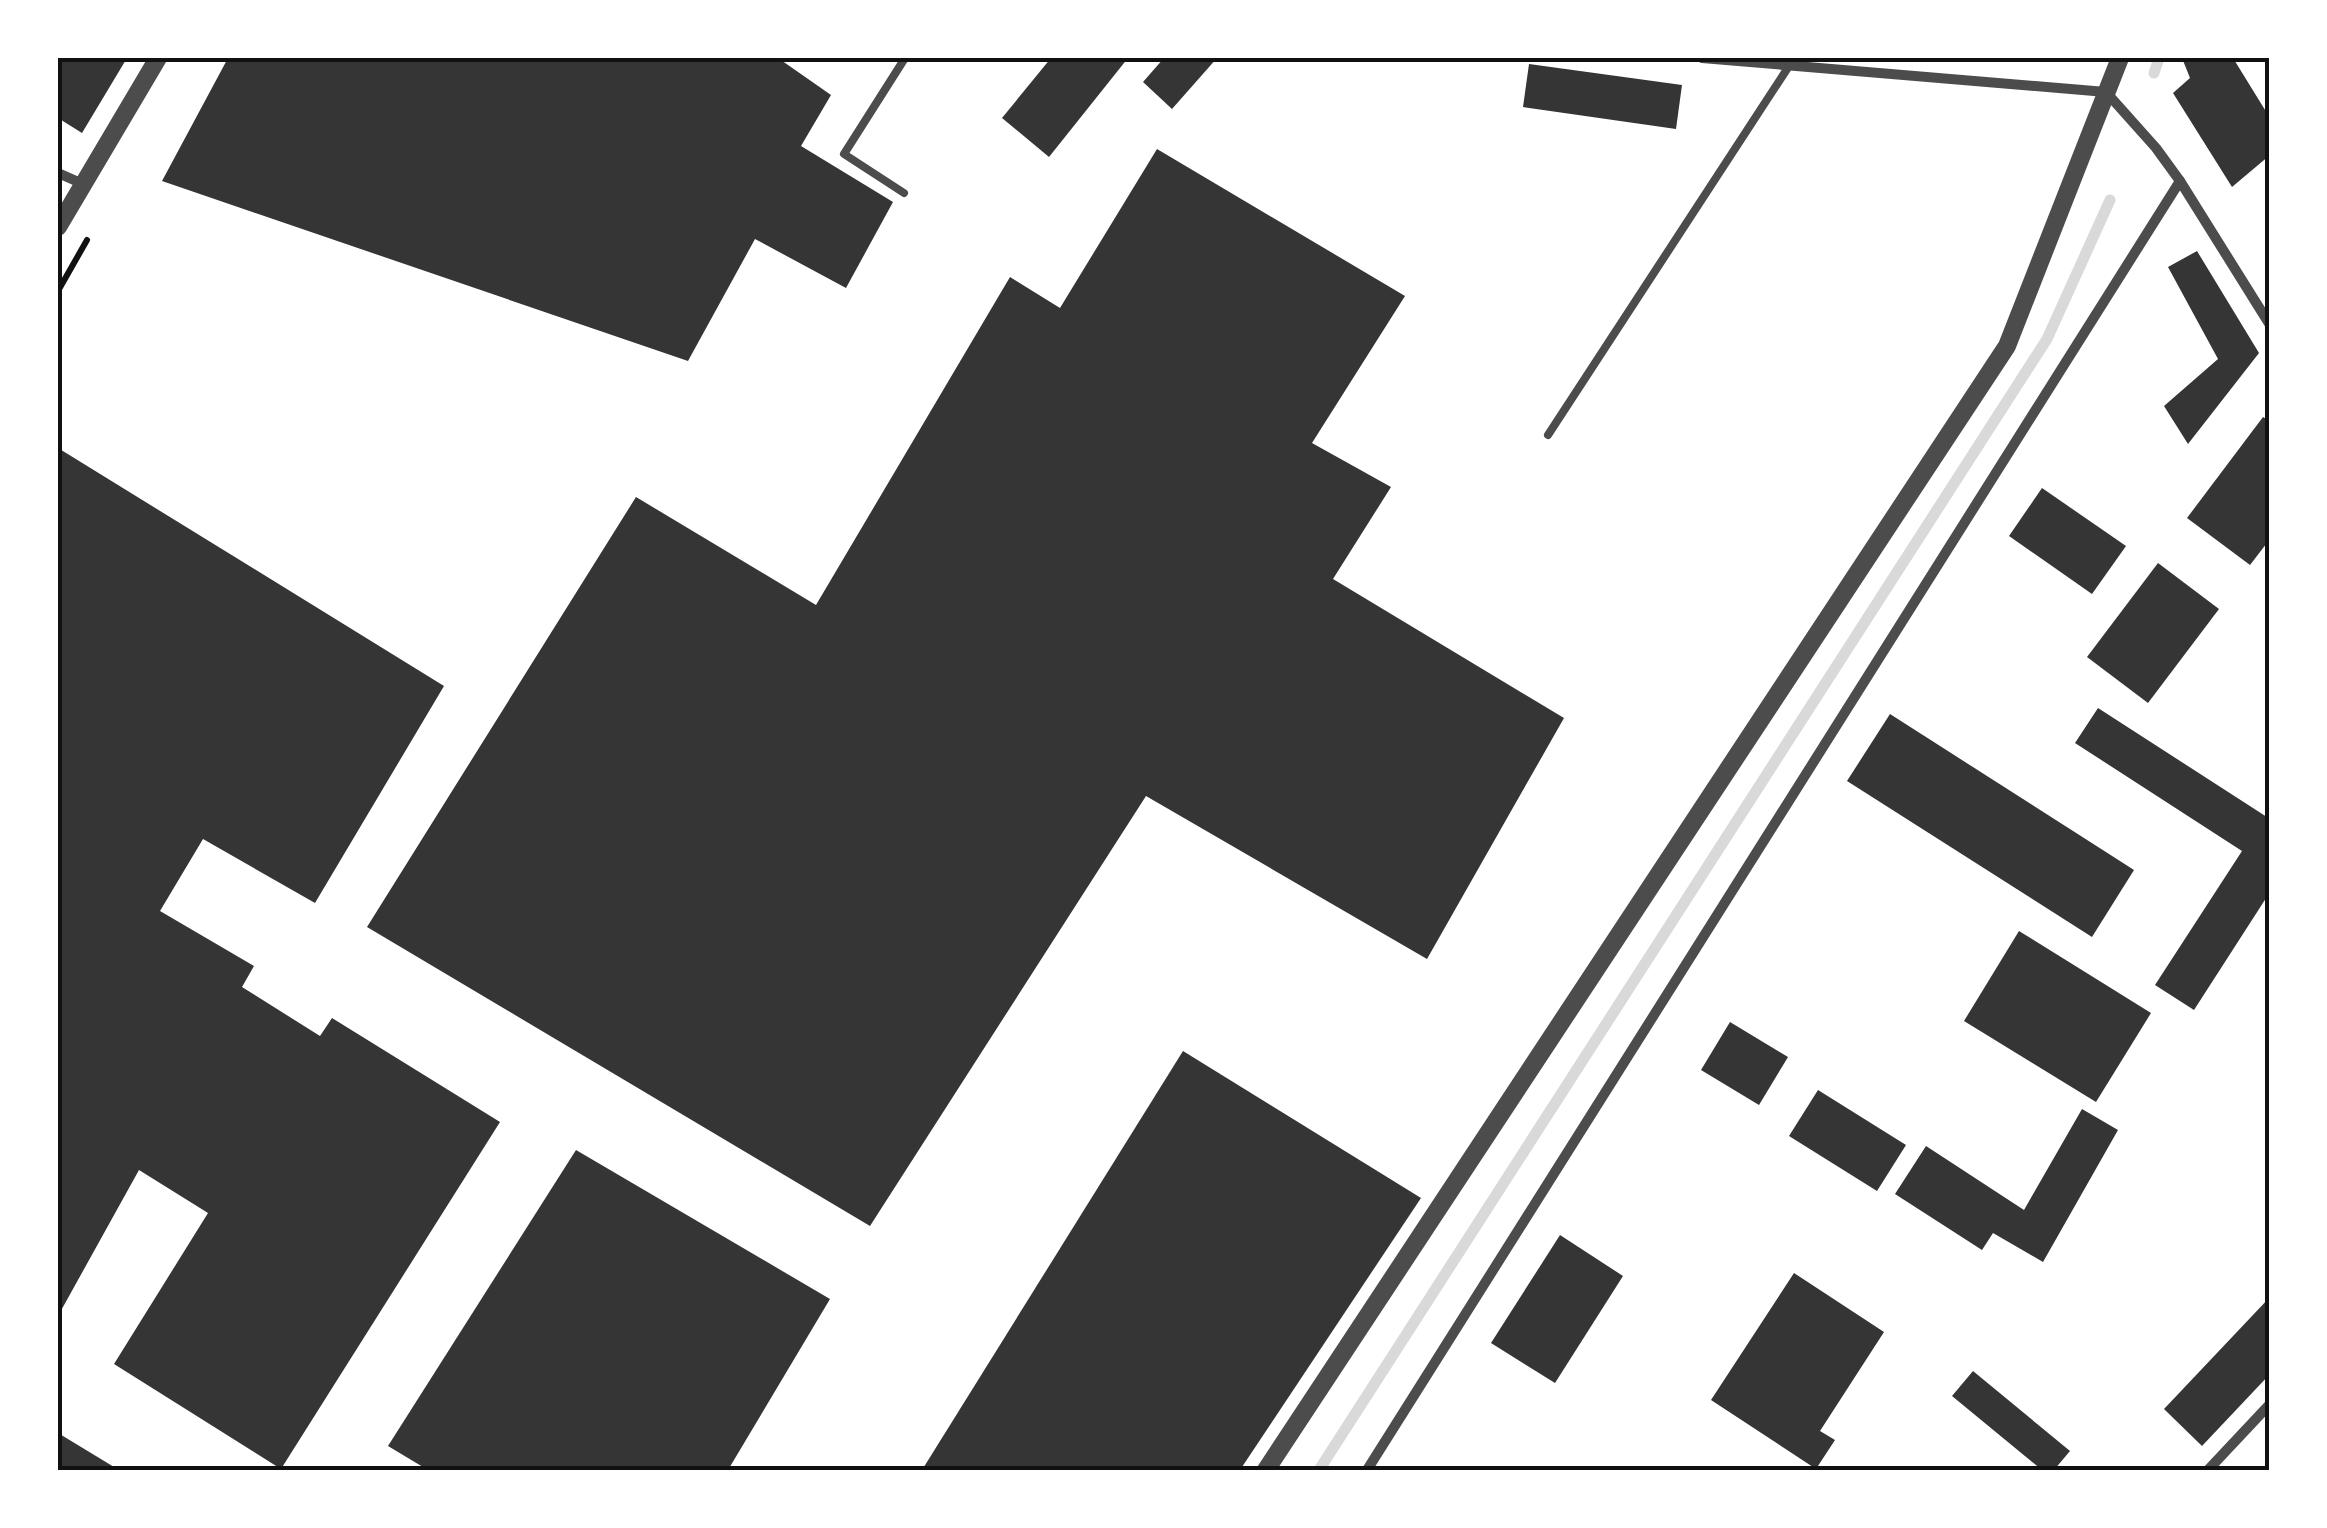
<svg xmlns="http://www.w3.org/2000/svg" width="2327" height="1528" viewBox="0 0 2327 1528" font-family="Quicksand,sans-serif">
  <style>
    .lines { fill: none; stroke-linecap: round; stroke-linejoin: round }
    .stream { stroke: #d9d9d9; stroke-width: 11 }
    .building { fill: #353535 }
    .path { stroke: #111; stroke-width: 6 }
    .service { stroke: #4c4c4c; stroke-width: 8 }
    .minor { stroke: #4c4c4c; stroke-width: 10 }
    .tertiary { stroke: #4c4c4c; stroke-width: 18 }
    .neatline { fill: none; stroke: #111; stroke-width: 4 }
  </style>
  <rect width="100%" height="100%" fill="#fff"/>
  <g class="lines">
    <g class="stream">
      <path d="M2154,73L2159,58"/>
      <path d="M1319,1470L2047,339L2110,200"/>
    </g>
  </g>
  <g class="building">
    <path d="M58,58H127L82,133L58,118Z"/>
    <path d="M228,58H778L831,95L801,146L893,202L846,288L755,239L688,361L162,181Z"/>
    <path d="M1051,58H1128L1049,157L1002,118Z"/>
    <path d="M1164,58H1217L1172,109L1143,82Z"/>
    <path d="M2182,58H2233L2270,118V155L2232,187L2173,93L2190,78Z"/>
    <path d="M1529,64L1682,85L1676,129L1523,107Z"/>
    <path d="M1157,149L1405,296L1312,443L1391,487L1333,579L1564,718L1427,959L1146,796L870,1226L367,927L636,497L816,605L1010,277L1060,308Z"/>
    <path d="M2197,251L2259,353L2188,444L2164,406L2218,359L2168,267Z"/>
    <path d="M2263,417L2270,421V539L2250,565L2187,518Z"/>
    <path d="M58,448L444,686L315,903L203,839L160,911L254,966L242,987L320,1036L332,1018L500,1122L281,1469L114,1364L208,1213L139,1170L58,1316Z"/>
    <path d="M2042,488L2126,546L2092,594L2009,536Z"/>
    <path d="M2158,563L2219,609L2148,703L2087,657Z"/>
    <path d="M2098,708L2270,819V892L2194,1010L2155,985L2242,851L2075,743Z"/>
    <path d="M1890,714L2134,870L2092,937L1847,781Z"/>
    <path d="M2019,931L2151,1013L2096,1102L1964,1021Z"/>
    <path d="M1730,1022L1788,1057L1759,1105L1701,1070Z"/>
    <path d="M1183,1051L1421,1198L1240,1470H922Z"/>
    <path d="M1818,1090L1906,1145L1877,1191L1789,1136Z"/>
    <path d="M2082,1109L2118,1130L2043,1262L1993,1233L1982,1250L1895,1194L1926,1146L2024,1210Z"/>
    <path d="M576,1150L830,1299L728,1470H428L388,1446Z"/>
    <path d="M1560,1235L1623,1276L1555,1383L1491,1343Z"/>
    <path d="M1794,1273L1884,1332L1820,1431L1835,1440L1816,1469L1711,1400Z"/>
    <path d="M2270,1297V1374L2202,1446L2164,1409Z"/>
    <path d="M1973,1371L2070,1451L2054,1470H2042L1952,1396Z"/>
    <path d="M58,1433L119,1470H58Z"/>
  </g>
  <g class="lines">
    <path class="path" d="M58,291L87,240"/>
    <g class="service">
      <path d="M904,193L844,154L905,58"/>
      <path d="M1548,435L1789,66"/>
    </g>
    <g class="minor">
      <path d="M1702,58L2106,92L2156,148L2180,181L2270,325"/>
      <path d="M58,173L83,184"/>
      <path d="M1367,1470L2180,181"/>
      <path d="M2208,1470L2270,1404"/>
    </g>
    <g class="tertiary">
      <path d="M58,227L158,58"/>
      <path d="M1266,1470L2007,346L2120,58"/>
    </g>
  </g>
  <rect width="2327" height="1528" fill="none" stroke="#ffffff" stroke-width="120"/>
  <rect x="60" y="60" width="2207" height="1408" class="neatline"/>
</svg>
